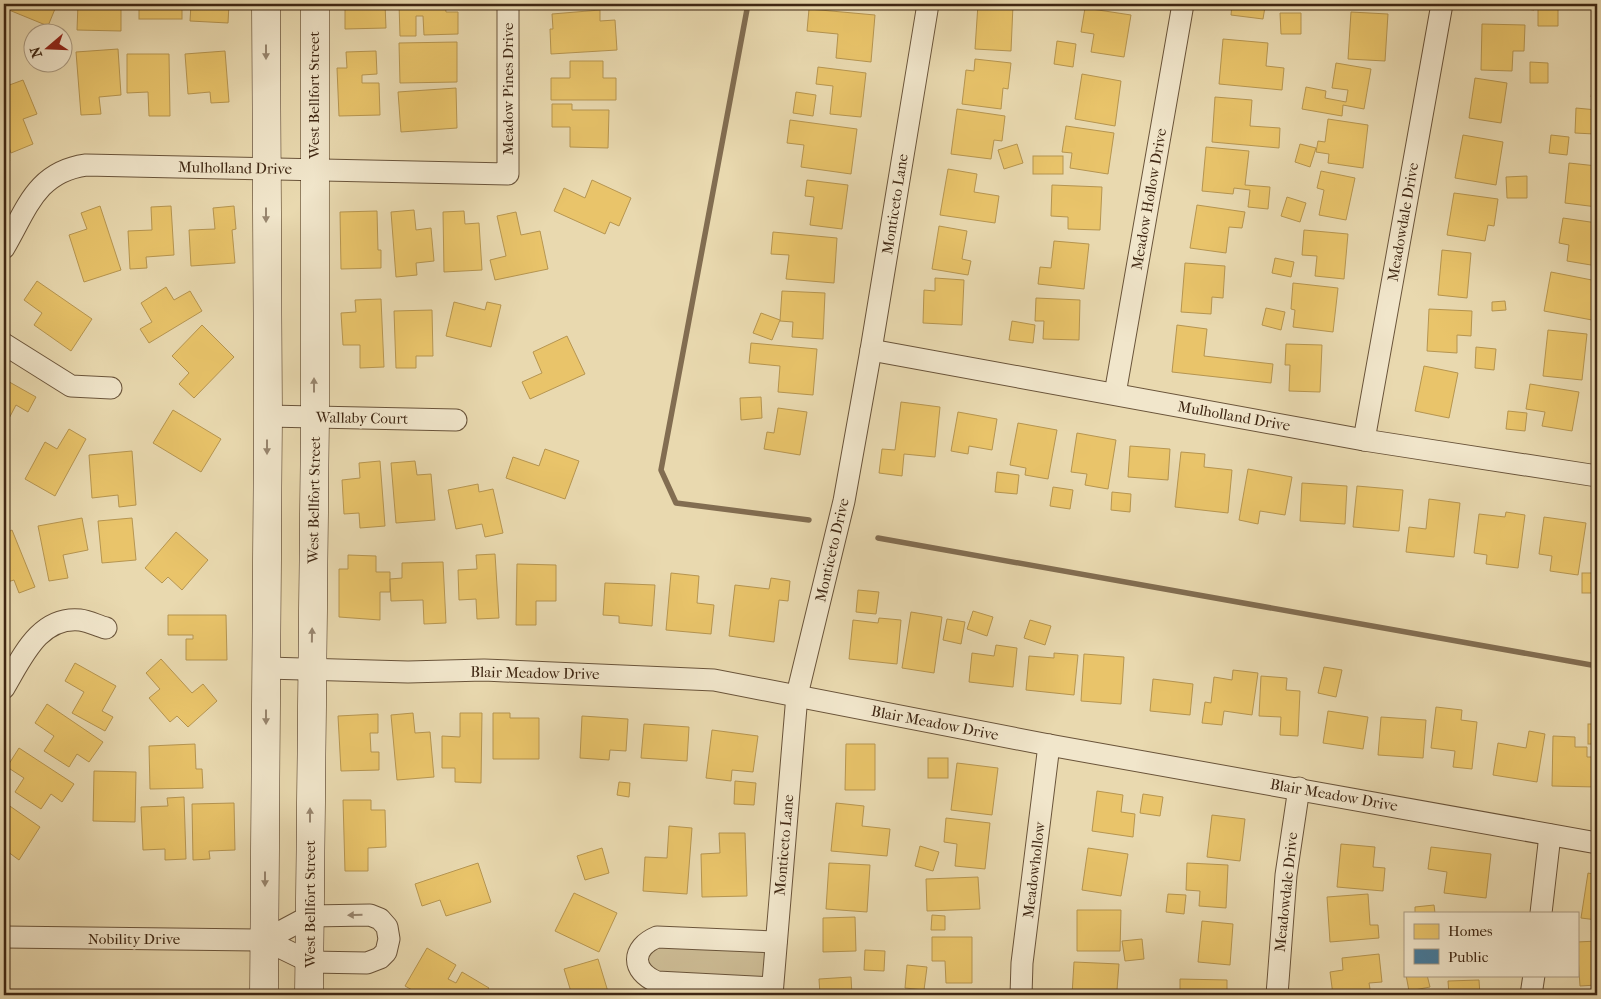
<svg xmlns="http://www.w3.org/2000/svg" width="1601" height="999" viewBox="0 0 1601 999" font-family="'IM FELL French Canon',serif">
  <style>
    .green { fill: #ccbb94; stroke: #867154 }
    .homes { fill: #e9c46a; stroke: #b69550 }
    .public { fill: #457b9d; stroke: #436274 }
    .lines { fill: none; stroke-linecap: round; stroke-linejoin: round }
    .stream { stroke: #826d51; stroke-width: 5.5 }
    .minor-casing { stroke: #6a543a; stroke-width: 23 }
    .secondary-casing { stroke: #3f2713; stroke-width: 29 }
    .minor { stroke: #f1e6cb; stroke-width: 21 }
    .secondary { stroke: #f1e6cb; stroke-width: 28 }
    .oneway { fill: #98866f }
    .labels { text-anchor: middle; stroke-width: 5; stroke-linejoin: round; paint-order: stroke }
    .street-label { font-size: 15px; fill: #3f2713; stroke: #f1e6cb }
  </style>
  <rect width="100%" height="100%" fill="#e9d9af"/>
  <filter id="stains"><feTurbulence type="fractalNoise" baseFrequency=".004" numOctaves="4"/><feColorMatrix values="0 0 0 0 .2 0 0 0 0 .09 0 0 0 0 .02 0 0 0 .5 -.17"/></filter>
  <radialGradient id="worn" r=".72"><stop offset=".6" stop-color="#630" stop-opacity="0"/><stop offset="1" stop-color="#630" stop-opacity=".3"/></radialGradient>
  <path class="green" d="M774,944L769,986L658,981L642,948Z"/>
  <g class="homes">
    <path d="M11,4H57L48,26L9,10Z"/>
    <path d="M78,4H121V31L77,30Z"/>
    <rect x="139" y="4" width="43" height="15"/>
    <path d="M191,4H229L228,23L190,21Z"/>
    <path d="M345,4H385L386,28L345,29Z"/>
    <path d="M399,4H445L446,12H458V34L424,35L423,16H416V36H400Z"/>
    <path d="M978,4L1013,5L1011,51L975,49Z"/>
    <path d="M1101,4H1133L1132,8Z"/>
    <path d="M1232,4H1274L1273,8L1265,7L1263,19L1231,15Z"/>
    <path d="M1489,4H1535L1534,10Z"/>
    <path d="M1538,4L1558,5V26H1538Z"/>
    <path d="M1085,8L1131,15L1124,57L1091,52L1094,34L1081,32Z"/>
    <path d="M809,9L875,15L871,62L836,58L838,34L807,31Z"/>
    <path d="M600,10V21L615,20L617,50L551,54L550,29H553L552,14Z"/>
    <path d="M1351,12L1388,14L1385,61L1348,59Z"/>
    <path d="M1280,13H1301V34H1281Z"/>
    <path d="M1482,24L1525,25L1524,51H1513L1512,71L1481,70Z"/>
    <path d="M1223,39L1268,43L1266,66L1284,68L1282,90L1219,84Z"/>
    <path d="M1057,41L1076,44L1073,67L1054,64Z"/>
    <path d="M457,42V82L400,83L399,43Z"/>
    <path d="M118,49L121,95L99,97L101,114L81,115L76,52Z"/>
    <path d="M225,51L229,102L211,103L210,92L188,94L185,54Z"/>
    <path d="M376,51L377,74L362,75V83H379L380,115L339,116L337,68H347L346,52Z"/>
    <path d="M127,54H169L170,116H149L148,92L127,93Z"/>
    <path d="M975,59L1011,63L1008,89L1003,88L1001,109L962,104L966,70L974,71Z"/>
    <path d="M1597,59V98L1591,97Z"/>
    <path d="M570,61H603V78H616V100H551V78H570Z"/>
    <path d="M1530,62L1548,63V83H1530Z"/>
    <path d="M1336,63L1371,69L1364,109L1343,105L1342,116L1302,109L1306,87L1326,91L1325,98L1346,102L1348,90L1332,88Z"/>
    <path d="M818,67L866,73L861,117L830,114L833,86L816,84Z"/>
    <path d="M1082,74L1121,81L1115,126L1075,119Z"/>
    <path d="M1475,78L1507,83L1501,123L1469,118Z"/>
    <path d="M23,80L37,114L23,119L33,144L11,153L4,133V87Z"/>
    <path d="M456,88L457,128L401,132L398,92Z"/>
    <path d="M796,92L816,95L813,116L793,113Z"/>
    <path d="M1215,97L1252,100L1250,126L1280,128L1279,148L1212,142Z"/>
    <path d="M552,104H572V110H609L608,148L570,147V127H552Z"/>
    <path d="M1576,108L1597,110V152H1593L1594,134L1575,133Z"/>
    <path d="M957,109L1005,116L1002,141L994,140L991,159L951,154Z"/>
    <path d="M1328,119L1368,125L1363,168L1328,163L1329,154L1316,152L1318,141L1325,142Z"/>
    <path d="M790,120L857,129L851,174L801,167L804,145L787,143Z"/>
    <path d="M1066,126L1114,133L1108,174L1070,168L1072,153L1062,152Z"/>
    <path d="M1463,135L1503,142L1496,185L1455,178Z"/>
    <path d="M1551,135L1569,137L1567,155L1549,153Z"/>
    <path d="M1017,144L1023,163L1004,169L998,150Z"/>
    <path d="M1300,144L1316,148L1310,167L1295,162Z"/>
    <path d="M1206,147L1249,151L1245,185L1270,187L1268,209L1248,207L1250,190L1234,188L1233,194L1202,191Z"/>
    <path d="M4,153L10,161L4,166Z"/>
    <rect x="1033" y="156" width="30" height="18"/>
    <path d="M1569,163L1597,166V207L1565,203Z"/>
    <path d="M948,169L977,174L974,192L999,196L995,223L940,215Z"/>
    <path d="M1321,171L1355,178L1346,220L1319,215L1324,190L1317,188Z"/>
    <path d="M1527,176V198H1507L1506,177Z"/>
    <path d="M592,180L631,198L619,226L610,222L605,234L554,211L564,188L585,198Z"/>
    <path d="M807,180L848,185L842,229L810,225L814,197L805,196Z"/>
    <path d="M1052,185L1102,187L1100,230L1068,229V217L1051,216Z"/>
    <path d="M1454,193L1498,199L1494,226L1488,225L1485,241L1447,235Z"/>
    <path d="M1287,197L1306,203L1300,222L1281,216Z"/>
    <path d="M1197,205L1245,212L1242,228L1229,227L1226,253L1190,248Z"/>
    <path d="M100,206L121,270L84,282L69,235L87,229L81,213Z"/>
    <path d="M171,206L174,255L146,257L147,268L130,269L128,231L152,230L151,207Z"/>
    <path d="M234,206L236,229L232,230L235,263L191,266L189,230L215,229L213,208Z"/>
    <path d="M414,210L416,230L431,228L434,261L416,263L417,275L396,277L391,212Z"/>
    <path d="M377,211L378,250H381V268L341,269L340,212Z"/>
    <path d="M464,211L465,224L479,223L482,270L444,272L443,212Z"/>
    <path d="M516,212L521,235L540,231L548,269L495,280L490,260L506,256L497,216Z"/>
    <path d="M1563,218L1597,223V266L1567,261L1569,245L1559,243Z"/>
    <path d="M939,226L967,231L962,259L971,261L968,275L932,269Z"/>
    <path d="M1304,230L1348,234L1344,279L1315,276L1317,256L1302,255Z"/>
    <path d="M773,232L837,238L834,283L786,279L789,255L771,254Z"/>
    <path d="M1054,241L1089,244L1084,289L1038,284L1040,267L1051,268Z"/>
    <path d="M1442,250L1471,253L1467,298L1438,295Z"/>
    <path d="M1275,258L1294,262L1291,277L1272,273Z"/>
    <path d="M1185,263L1225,266L1223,298L1212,297L1211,314L1181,312Z"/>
    <path d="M1551,272L1597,281L1592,320L1544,311Z"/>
    <path d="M935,278L964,280L962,325L923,323L924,290L935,291Z"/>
    <path d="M37,281L92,319L71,351L34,325L42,313L24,300Z"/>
    <path d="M1293,283L1338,288L1333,332L1293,327L1295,310L1291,309Z"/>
    <path d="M166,287L174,300L190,291L202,311L149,343L140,329L152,322L141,303Z"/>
    <path d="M782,291L825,293L823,339L792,337L793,322L780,321Z"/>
    <path d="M1036,298L1080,300L1079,340L1043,339L1044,321H1035Z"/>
    <path d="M381,299L384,367L360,368V345H343L341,313L356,312L355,300Z"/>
    <path d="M1505,301L1506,310L1492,311V302Z"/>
    <path d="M454,302L485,310L487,302L501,305L491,347L446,336Z"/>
    <path d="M1266,308L1285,312L1281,330L1262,325Z"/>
    <path d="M1429,309L1472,311L1471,336L1457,335V353L1427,351Z"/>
    <path d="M432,310L433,356H416V368H396L394,311Z"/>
    <path d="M761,313L780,320L772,340L753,333Z"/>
    <path d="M1012,321L1035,325L1033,343L1009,340Z"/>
    <path d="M202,325L234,357L194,398L179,384L189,373L172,356Z"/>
    <path d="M1177,325L1207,329L1204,356L1273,364L1271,383L1172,372Z"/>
    <path d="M1548,330L1587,334L1582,380L1543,376Z"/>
    <path d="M567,336L585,374L530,399L522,382L542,373L533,352Z"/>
    <path d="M751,343L817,349L813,395L778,392L780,366L749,363Z"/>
    <path d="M1286,344L1322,345L1320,392L1289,391L1290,365H1285Z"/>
    <path d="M1476,347L1496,349L1494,370L1475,368Z"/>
    <path d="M1424,366L1458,373L1449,418L1415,411Z"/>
    <path d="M4,379L36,397L28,412L16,405L4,428Z"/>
    <path d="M1530,384L1579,392L1572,431L1542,426L1545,412L1526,409Z"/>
    <path d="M761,397L762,418L741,420L740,398Z"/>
    <path d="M901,402L940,407L935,457L904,454L902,476L879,473L882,449L895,450Z"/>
    <path d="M778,408L807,412L800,455L764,449L767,432L774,433Z"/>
    <path d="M173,410L221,439L201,472L153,443Z"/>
    <path d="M1508,411L1527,413L1525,431L1506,429Z"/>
    <path d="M958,412L997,419L992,450L969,446L968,454L951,451Z"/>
    <path d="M1018,423L1057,430L1048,479L1025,475L1026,468L1010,465Z"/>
    <path d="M69,429L86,439L55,496L25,479L45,442L57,449Z"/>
    <path d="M1077,433L1116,440L1108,489L1085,485L1087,474L1071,472Z"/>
    <path d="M1130,446L1170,449L1168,480L1128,477Z"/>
    <path d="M545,449L579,461L565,499L506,478L513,457L539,466Z"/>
    <path d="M132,451L136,505L119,507L118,495L92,498L89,455Z"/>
    <path d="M1181,452L1205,454L1204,467L1232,470L1228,513L1175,507Z"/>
    <path d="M380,461L385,526L360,528L359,513L344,514L342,480L360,478L359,463Z"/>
    <path d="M415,461L417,475L431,474L435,520L396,523L391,463Z"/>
    <path d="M1248,469L1292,477L1285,515L1260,511L1258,524L1239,520Z"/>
    <path d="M997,472L1019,475L1017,494L995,492Z"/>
    <path d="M1302,483L1347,486L1345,524L1300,521Z"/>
    <path d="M478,484L479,492L493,489L503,533L485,537L482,524L456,529L448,490Z"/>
    <path d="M1357,486L1403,490L1399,531L1353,527Z"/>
    <path d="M1053,487L1073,490L1070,509L1050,506Z"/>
    <path d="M1112,492L1131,494L1130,512L1111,510Z"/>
    <path d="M1429,499L1460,503L1454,557L1406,552L1409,527L1426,529Z"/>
    <path d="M1506,512L1525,515L1518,568L1486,564L1487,555L1474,553L1479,514L1505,517Z"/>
    <path d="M1544,517L1586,523L1578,575L1550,571L1552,556L1539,554Z"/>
    <path d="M82,518L88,550L63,555L68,578L49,581L38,526Z"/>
    <path d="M132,518L136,560L102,563L98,521Z"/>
    <path d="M12,530L35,587L19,593L14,580L4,583V534Z"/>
    <path d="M176,532L208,560L182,590L168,577L162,583L145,568Z"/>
    <path d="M495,554L499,618L477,619L476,599L459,600L458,570L477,569L476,555Z"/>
    <path d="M348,555L376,556V572H390V592H380V620L339,617V569H348Z"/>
    <path d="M443,562L446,623L424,624L423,600L391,601L390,579L402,578V563Z"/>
    <path d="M517,564L556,565V601H536V625H516Z"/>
    <path d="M671,573L699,576L697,603L714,605L711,634L666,630Z"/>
    <rect x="1582" y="573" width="15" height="20"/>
    <path d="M771,578L790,581L788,601L779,600L774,642L729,636L735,585L769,589Z"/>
    <path d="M605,583L655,585L652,626L619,623V616L603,615Z"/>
    <path d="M858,590L879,592L876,614L856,612Z"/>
    <path d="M973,611L993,617L987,636L967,629Z"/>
    <path d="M911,612L942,617L934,673L902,668Z"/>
    <path d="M168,615H226L227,660H186V639H193V635H168Z"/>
    <path d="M879,618L901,620L897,664L849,659L853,620L878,623Z"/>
    <path d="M947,619L965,622L961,644L943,640Z"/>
    <path d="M1030,620L1051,626L1045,645L1024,638Z"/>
    <path d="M996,645L1017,648L1013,687L969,682L972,653L994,656Z"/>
    <path d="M1054,653L1078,655L1074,695L1026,690L1029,656L1054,658Z"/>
    <path d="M1084,654L1124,657L1121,704L1081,701Z"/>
    <path d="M161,659L192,693L203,684L217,701L188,727L177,716L170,722L149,698L160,689L146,673Z"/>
    <path d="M75,663L116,686L102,711L113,717L105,731L72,713L84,692L65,681Z"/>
    <path d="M1324,667L1342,670L1336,697L1318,693Z"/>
    <path d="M1233,670L1258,673L1252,715L1224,711L1222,725L1202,723L1205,702L1211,703L1214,677L1232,680Z"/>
    <path d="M1261,676L1287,678L1286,690L1300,691L1298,736L1280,735L1281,717L1259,716Z"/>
    <path d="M1153,679L1193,684L1190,715L1150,711Z"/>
    <path d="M47,704L103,742L89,762L77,754L69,767L44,751L54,736L35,723Z"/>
    <path d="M1436,707L1462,710L1461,720L1477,722L1472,769L1453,767L1455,751L1431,748Z"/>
    <path d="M1328,711L1368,717L1363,749L1323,743Z"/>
    <path d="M413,713L415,733L430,732L434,777L397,780L391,715Z"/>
    <path d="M460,713H482L481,783L455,782V768H442V736L460,737Z"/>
    <path d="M493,713H510V718H539V759H493Z"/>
    <path d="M378,714V733H370L371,752H379V770L341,771L338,716Z"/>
    <path d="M582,716L628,719L626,751L610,750L609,760L580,758Z"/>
    <path d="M1381,717L1426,720L1423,758L1378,755Z"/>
    <path d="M644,724L689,727L687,761L641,758Z"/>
    <rect x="1588" y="724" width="9" height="20"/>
    <path d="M712,730L758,736L753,772L732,770L731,781L706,778Z"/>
    <path d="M1529,731L1545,734L1537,782L1493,775L1498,743L1526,748Z"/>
    <path d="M1553,736L1575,737V747H1587V757H1596V787L1552,786Z"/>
    <path d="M195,744L196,769H202L203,788L150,789L149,746Z"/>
    <path d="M846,744H875V790H845Z"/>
    <path d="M19,748L74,784L62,802L51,794L41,809L15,792L24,778L7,767Z"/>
    <rect x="928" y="758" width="20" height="20"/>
    <path d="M957,763L998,768L992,815L951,810Z"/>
    <path d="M94,771L136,772L135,822L93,821Z"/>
    <path d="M735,781L756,783L754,805L734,804Z"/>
    <path d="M619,782L630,783L629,797L617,795Z"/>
    <path d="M1097,791L1123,795L1121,812L1135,814L1133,837L1092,831Z"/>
    <path d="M1143,794L1163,797L1160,816L1140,813Z"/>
    <path d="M184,797L186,859L165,860V849L143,850L141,807L168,806L167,798Z"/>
    <path d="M343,800H371V810H385L386,847L368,848V871H345Z"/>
    <path d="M4,802L40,827L19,860L4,849Z"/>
    <path d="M234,803L235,850L209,851L210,859L193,860L192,804Z"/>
    <path d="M836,803L864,806L862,826L890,829L887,856L831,851Z"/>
    <path d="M1212,815L1245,819L1240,861L1207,857Z"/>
    <path d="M946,818L990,823L985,869L955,866L957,844L944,842Z"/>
    <path d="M669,826L692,828L687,894L643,891L645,857L667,858Z"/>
    <path d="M719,833H745L747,896L702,897L701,854L720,853Z"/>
    <path d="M1341,844L1375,847L1373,867L1385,868L1383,891L1337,887Z"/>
    <path d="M920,846L939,852L933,871L915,866Z"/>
    <path d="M1431,847L1491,854L1486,898L1444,893L1447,872L1428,869Z"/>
    <path d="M602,848L609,873L585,880L577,856Z"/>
    <path d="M1088,848L1128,854L1121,896L1082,890Z"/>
    <path d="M478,863L491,902L446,916L440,900L422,906L415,884Z"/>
    <path d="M829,863L870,865L867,912L826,909Z"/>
    <path d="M1187,863L1228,865L1226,908L1199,906L1200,891L1186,890Z"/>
    <path d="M1588,873L1597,875V920L1581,918Z"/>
    <path d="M978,877L980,909L927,911L926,879Z"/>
    <path d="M574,893L617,913L599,952L555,931Z"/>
    <path d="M1168,894L1186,895L1184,914L1166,912Z"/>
    <path d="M1368,894L1370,925H1378L1379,938L1330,942L1327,897Z"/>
    <path d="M1434,905L1435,913H1415V907Z"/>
    <path d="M1077,910H1121L1120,951H1077Z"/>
    <path d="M932,915L945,916V930H931Z"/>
    <path d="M855,917L856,951L823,952V918Z"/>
    <path d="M1202,921L1233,924L1230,965L1198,962Z"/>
    <path d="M932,937H972V983H946L945,961H932Z"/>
    <path d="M1142,939L1144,959L1125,961L1122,941Z"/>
    <path d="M1597,941V985L1580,986L1577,942Z"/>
    <path d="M427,948L456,965L448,979L456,983L462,972L489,988L484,995H421L405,986Z"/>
    <path d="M865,950L885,951L884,971L864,970Z"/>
    <path d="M1379,954L1382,982L1369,983L1371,995H1333L1330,972L1343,970L1342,958Z"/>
    <path d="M598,959L609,995H572L564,969Z"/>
    <path d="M1074,962L1119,964L1117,990H1111V995H1072Z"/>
    <path d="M907,965L927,967L924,990L905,988Z"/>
    <path d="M1406,975H1427L1430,987L1409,991Z"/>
    <path d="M851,977L852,995H820L819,979Z"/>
    <path d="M1180,979L1227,980V995H1180Z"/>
    <path d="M1479,980L1480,995H1449L1448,981Z"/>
  </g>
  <path class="public" d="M575,4H622L575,7Z"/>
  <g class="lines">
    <g class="stream">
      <path d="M748,4L661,470L676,503L809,520"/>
      <path d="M878,538L1597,666"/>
    </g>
    <defs>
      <g id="minor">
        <path d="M4,248C27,209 36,172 86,165L508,174V4"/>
        <path d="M4,344L71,386L111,388"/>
        <path d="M871,350L1364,440L1597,476"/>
        <path d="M1115,394L1183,4"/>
        <path d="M268,416L456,420"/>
        <path d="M1364,440L1442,4"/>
        <path d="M267,668L408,672L484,670L714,680L1049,745L1597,843"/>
        <path d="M4,688C22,658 39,616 80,620C89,621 98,626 106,628"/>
        <path d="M1541,913L1550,835"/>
        <path d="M4,937L265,940L310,962L367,963L380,958L386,952L389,939L387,927L380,919L370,915L310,916L265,940"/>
        <path d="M771,988L657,982C631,971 631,948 657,937L776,942"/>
        <path d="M772,995L797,695L844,501L871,350L928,4"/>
        <path d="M1021,995L1022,963L1049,745"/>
        <path d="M1277,995L1286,875L1299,788"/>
        <path d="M1531,995L1534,975"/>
      </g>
      <g id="secondary">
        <path d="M264,995L268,416L266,4"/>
        <path d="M309,995L315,417V4"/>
      </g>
    </defs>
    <use href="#minor" class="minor-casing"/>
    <use href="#secondary" class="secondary-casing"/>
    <use href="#minor" class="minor"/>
    <use href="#secondary" class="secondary"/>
  </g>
  <defs><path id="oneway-solid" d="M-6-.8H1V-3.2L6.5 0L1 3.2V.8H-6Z" transform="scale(1.25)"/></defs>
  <g class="oneway">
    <use href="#oneway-solid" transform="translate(266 52) rotate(90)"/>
    <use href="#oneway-solid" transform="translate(266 215) rotate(90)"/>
    <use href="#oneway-solid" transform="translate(314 385) rotate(-90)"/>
    <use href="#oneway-solid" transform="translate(267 447) rotate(90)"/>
    <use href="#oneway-solid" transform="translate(312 635) rotate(-89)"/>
    <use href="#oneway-solid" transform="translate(266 717) rotate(90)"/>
    <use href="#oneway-solid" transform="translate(310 815) rotate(-90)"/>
    <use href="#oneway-solid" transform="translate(265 879) rotate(90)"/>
    <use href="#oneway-solid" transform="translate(355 915) rotate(179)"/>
  </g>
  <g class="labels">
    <g class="street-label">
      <text transform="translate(508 89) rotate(-90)" y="5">Meadow Pines Drive</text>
      <text transform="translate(314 95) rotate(-90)" y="5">West Bellfort Street</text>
      <text transform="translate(235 168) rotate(1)" y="5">Mulholland Drive</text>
      <text transform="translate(1149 199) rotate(-80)" y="5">Meadow Hollow Drive</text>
      <text transform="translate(895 204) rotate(-81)" y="5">Monticeto Lane</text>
      <text transform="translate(1403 222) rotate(-80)" y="5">Meadowdale Drive</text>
      <text transform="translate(1234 416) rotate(10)" y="5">Mulholland Drive</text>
      <text transform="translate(362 418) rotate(1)" y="5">Wallaby Court</text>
      <text transform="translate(314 500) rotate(-89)" y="5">West Bellfort Street</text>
      <text transform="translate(832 550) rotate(-77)" y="5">Monticeto Drive</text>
      <text transform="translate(535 673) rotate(1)" y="5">Blair Meadow Drive</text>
      <text transform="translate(935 723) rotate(11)" y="5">Blair Meadow Drive</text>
      <text transform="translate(1334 795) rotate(10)" y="5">Blair Meadow Drive</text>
      <text transform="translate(784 845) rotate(-85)" y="5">Monticeto Lane</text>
      <text transform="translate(1034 870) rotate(-83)" y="5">Meadowhollow</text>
      <text transform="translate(1286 892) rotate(-84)" y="5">Meadowdale Drive</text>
      <text transform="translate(310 904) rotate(-90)" y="5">West Bellfort Street</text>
      <text x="134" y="944">Nobility Drive</text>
    </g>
  </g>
  <rect width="1601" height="999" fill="none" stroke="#e9d9af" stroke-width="20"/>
  <rect x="5" y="5" width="1591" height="989" fill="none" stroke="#3f2713" stroke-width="2.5"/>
  <rect x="10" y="10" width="1581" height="979" fill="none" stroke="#3f2713"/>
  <rect x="1404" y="912" width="175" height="65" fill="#f1e6cb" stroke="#aa9a81"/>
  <rect x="1414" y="924" width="25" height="15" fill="#e9c46a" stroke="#aa9a81"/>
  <text x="1448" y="936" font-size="15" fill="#3f2713">Homes</text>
  <rect x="1414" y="949" width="25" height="15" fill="#457b9d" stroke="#aa9a81"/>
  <text x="1448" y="962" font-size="15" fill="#3f2713">Public</text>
  <g transform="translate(48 48) rotate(251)"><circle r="24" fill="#f1e6cb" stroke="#aa9a81"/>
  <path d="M0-4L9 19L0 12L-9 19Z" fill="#8f2418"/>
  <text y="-8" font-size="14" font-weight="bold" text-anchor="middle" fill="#3f2713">N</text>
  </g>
  <rect width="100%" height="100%" filter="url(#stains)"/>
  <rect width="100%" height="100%" fill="url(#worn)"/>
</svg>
